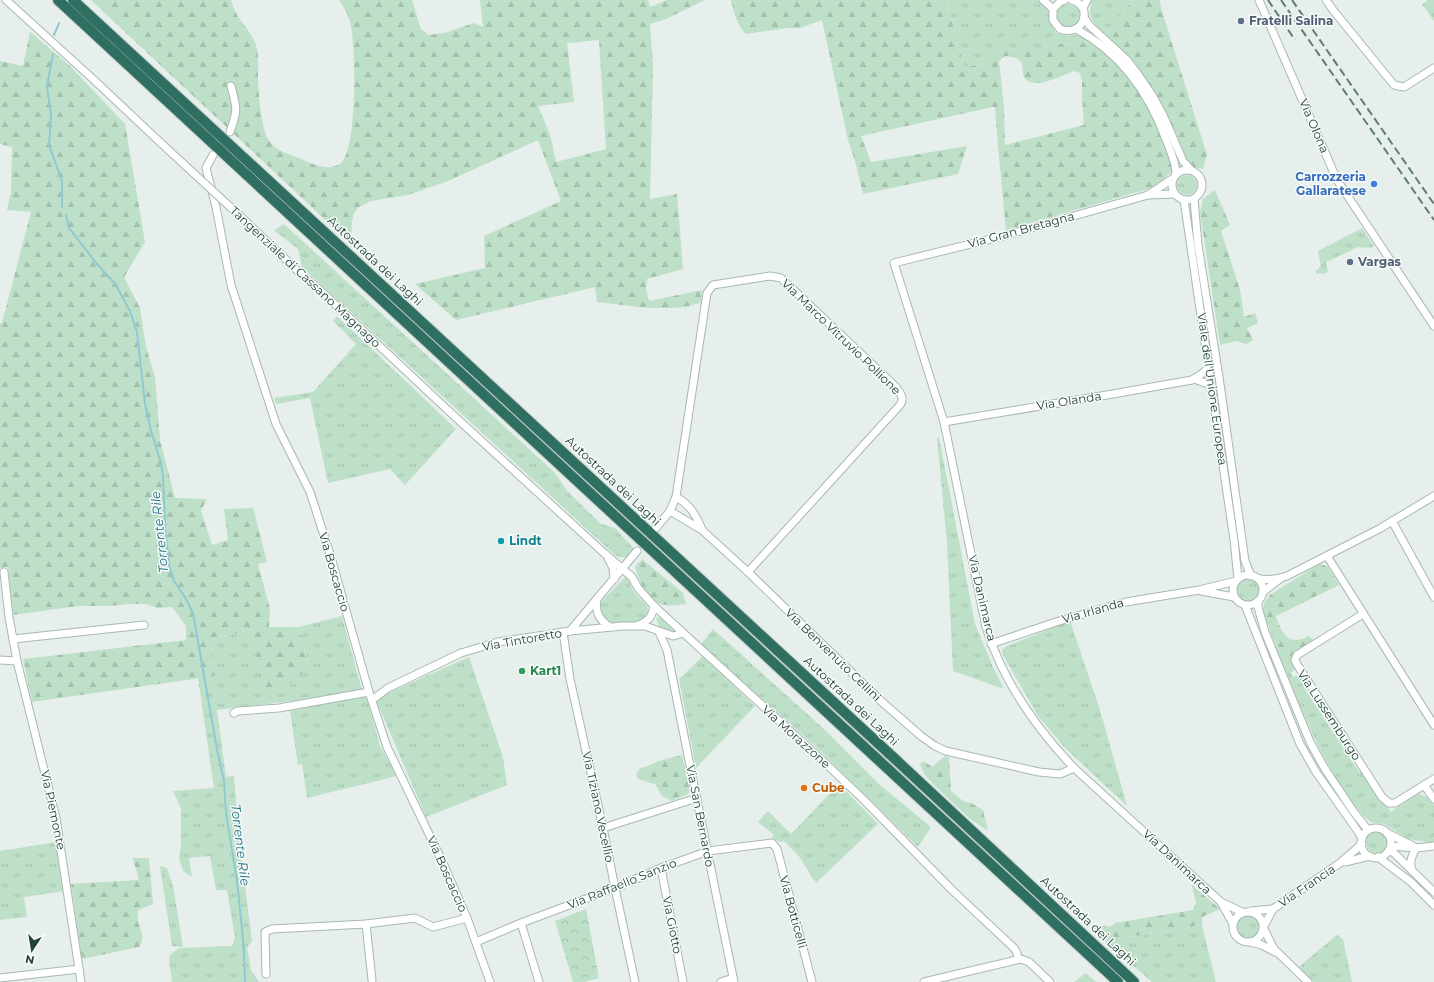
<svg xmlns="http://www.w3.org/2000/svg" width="1434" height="982" viewBox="0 0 1434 982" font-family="Montserrat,sans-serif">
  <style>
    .grass { fill: url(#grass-tufts) }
    .forest { fill: url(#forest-firs); fill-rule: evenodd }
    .park { fill: url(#park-crowns) }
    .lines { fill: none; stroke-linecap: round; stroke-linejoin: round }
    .stream { stroke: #8ec9d4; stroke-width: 2 }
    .minor-casing { stroke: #a8b8b2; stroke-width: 9 }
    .highway-casing { stroke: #c2cac8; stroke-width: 12 }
    .minor { stroke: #fff; stroke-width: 7 }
    .highway { stroke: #2f6f62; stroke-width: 10 }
    .rail { stroke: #5f7d75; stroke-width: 2; stroke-dasharray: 8 4; stroke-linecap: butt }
    .minor-bridge-casing { stroke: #a8b8b2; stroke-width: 9; stroke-linecap: butt }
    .minor-bridge { stroke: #fff; stroke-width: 7 }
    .service-dot { fill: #5c6f8a; stroke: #f7fbf9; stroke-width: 1.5 }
    .shop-dot { fill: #3f7fe0; stroke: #f7fbf9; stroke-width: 1.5 }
    .culture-dot { fill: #0f9aa8; stroke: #f7fbf9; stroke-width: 1.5 }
    .leisure-dot { fill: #2e9e5b; stroke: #f7fbf9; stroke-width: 1.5 }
    .food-dot { fill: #e8710a; stroke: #f7fbf9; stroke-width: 1.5 }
    .labels { text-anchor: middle; stroke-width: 3; stroke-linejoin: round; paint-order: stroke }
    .service-label { font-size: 12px; font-weight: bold; fill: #4e5e75; stroke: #f7fbf9; text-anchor: start }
    .street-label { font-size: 12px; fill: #24423a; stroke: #f7fbf9 }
    .shop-label { font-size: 12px; font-weight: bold; fill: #366cbe; stroke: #f7fbf9; text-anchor: end }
    .culture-label { font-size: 12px; font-weight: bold; fill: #0d838f; stroke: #f7fbf9; text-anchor: start }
    .leisure-label { font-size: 12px; font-weight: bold; fill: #27864d; stroke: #f7fbf9; text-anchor: start }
    .food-label { font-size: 12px; font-weight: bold; fill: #c56008; stroke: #f7fbf9; text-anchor: start }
    .water-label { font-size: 13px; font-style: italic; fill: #1c6f80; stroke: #f7fbf9 }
  </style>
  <defs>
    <pattern id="grass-tufts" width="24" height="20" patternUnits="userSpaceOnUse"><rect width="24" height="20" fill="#bfe0c8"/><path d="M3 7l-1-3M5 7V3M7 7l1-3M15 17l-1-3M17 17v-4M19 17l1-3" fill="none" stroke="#a4c1ad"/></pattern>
    <pattern id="forest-firs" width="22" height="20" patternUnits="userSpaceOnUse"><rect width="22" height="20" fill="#bfe0c8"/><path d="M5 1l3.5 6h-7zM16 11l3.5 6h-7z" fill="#a4c1ad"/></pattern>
    <pattern id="park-crowns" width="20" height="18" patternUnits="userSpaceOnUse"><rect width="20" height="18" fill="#bfe0c8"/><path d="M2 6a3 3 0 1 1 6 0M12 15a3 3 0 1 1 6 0" fill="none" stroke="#a4c1ad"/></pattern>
  </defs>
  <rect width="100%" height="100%" fill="#e6efeb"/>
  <g class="grass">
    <path d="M958,0H1038L1048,10L1050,21L1056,33L1069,36L1077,35L1090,40L1082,43L1056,44L991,53L988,65L964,66L947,4Z"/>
    <path d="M1091,0H1133L1105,34C1092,21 1088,19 1091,0Z"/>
    <path d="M1428,0H1434V21L1422,4Z"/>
    <circle cx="1068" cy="16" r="12"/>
    <circle cx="1187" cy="185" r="10"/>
    <path d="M284,224L554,472L568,492L601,524L615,528L635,550L628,558L616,556L302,267L298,249L274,230Z"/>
    <path d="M1362,228L1374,246L1371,248L1358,247L1326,262L1328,272L1324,274L1320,273L1316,274V271L1321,266L1318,251Z"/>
    <path d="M337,316L456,429L405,485L390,469L328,483L310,398L276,404L274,398L313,392L356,344L333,321Z"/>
    <path d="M939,437L975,624L993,667L1004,689L953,671L947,543L937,438Z"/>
    <path d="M625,577L628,578C630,584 631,588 635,593C641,601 650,605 650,617L638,623H612L604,618L601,610V602Z"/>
    <circle cx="1248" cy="590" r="11"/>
    <path d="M342,616L362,690L290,701L217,710L226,777L234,776L239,839L252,941L247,947L251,970L259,982H172L169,960L170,955L179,948L232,946L235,938L227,890H216L210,856L189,858L192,877L183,871L179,858L181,846V808L173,791L214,788L198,678L215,675L210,640L253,629L262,689L309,666L298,627Z"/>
    <path d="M661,617L674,629V633L660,629L656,618Z"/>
    <path d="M1070,621L1100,710L1127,806L1064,747L1038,716L1003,655L1002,650L1007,646Z"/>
    <path d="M713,629L824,729L881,786L931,827L918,847L817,748L701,644Z"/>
    <path d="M703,656L755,706L696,768L679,679Z"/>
    <path d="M1291,656L1295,669L1291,673L1293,677L1296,676H1300L1306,685L1303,686L1359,772L1362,770L1391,812L1417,794C1424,794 1432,799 1434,806C1434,812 1434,834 1434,842H1427L1408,839L1384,824L1371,822C1359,813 1350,800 1342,787C1315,748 1300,703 1281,660Z"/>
    <path d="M469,657L503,757L507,785L426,817L377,702L381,696Z"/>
    <path d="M363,696L367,699L380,746L397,776L307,798L302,764L298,765L290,711Z"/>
    <path d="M839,784L878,824L816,883L798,855L784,841L780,842L772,838L774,835L758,822L768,811L791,834Z"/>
    <circle cx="1377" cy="842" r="11"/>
    <path d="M57,842L65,891L24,897L27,917L0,920V851Z"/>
    <path d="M160,866L167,868L173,886L183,947L172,946Z"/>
    <circle cx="1248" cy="927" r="11"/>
    <path d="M1202,925L1216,982H1152L1105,941Z"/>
    <path d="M1337,935L1343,939L1352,982H1314L1299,969L1301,965Z"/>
    <path d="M1086,973L1096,982H1074Z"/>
  </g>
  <g class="forest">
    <path d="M91,0H231C236,20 250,28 256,45C259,55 258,67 258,78C259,96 260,117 266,135C272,150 286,153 299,158C311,163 327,172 340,164C358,151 356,43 350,21C347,13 344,7 339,0H412L421,29L429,35L444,33L474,23L483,27L480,0H648L650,7L667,0H705L666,19L650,24L653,65L650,199L677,194L683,269L647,279L646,289L649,301L702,290L701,302C677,314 625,305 597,302L595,287L456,320L415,284L485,268L484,236L561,201L538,140L448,181L408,195L371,201L359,207L354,213L352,222L351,244ZM599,40L606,149L556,162L550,134L538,106L574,102L567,43Z"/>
    <path d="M731,0H958L947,4L964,66L988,65L991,53L1056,44L1082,43L1105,34L1133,0H1160L1161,8L1207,155L1203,169L1189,166L1187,164L1167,175L1162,185L1006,230L998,147L995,107H993L861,136L871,162L967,146L958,174L863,194L855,161L848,140L822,20L800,28H787L746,34C737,26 734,12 731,0ZM1005,56C1033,58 1016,73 1028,81C1039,88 1063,75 1074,71L1080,73L1082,81V97L1084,125L1005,145L1004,107L999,61Z"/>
    <path d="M30,32L69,65L125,124L145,242L124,277L140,308L146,347L155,377L160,440L175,498L207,499L201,511L212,545L228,540L224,509L253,508L267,562L258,564L270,609L269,627H298L309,666L295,682L261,689L253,629L210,640L215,676L32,702L23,659L186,640V626L172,607L158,608L146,604H128L110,606H78L12,615L8,567L0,568V324L2,323L31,212L7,210L11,191L12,147L0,144V61L23,66Z"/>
    <path d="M1215,190L1230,225L1221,231L1240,290L1244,317L1255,313L1258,323L1247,328L1253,340L1246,344L1236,341L1220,345L1200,212L1203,199Z"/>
    <path d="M642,559L683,593L686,604C651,610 645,597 635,567Z"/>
    <path d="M1321,564L1328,567L1339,585L1276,616C1279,626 1284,640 1296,640C1300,640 1305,638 1309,636L1313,640L1291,656L1281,660L1263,611L1264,603L1270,595L1316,566Z"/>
    <path d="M682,755L690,791L688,794L672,801L662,796L655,784L638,779L636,774L640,768C647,767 650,765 656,762C664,759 674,757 682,755Z"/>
    <path d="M945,756L949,758L951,791L963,801L971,803L983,810L988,831L969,818L933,784L925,775L920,764L924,761L932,767Z"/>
    <path d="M133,858H149L153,904L138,910C138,913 137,917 138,921C140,930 146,937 139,947L82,959L71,884L138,880C139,872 134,867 133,858Z"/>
    <path d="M1192,885L1220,909L1202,917V925L1105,941L1091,924L1110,927L1115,923L1193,910L1196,903Z"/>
  </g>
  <path class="park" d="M586,909L599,978L585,982H573L555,921Z"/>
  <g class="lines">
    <g class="stream">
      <path d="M54,35L59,23"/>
      <path d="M53,54L47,86L51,116L49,145L62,181V207"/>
      <path d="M66,215L69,228L97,264L116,285L130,311L137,332L145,404L151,431L161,463L163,476L165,525L169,565L174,581L185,597L193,613L217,749L224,781L226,813L237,881L242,929L244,952L245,982"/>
    </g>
    <defs>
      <g id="minor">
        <path d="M6,0L93,79L162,144"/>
        <path d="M1043,0L1053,9"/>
        <path d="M1065,0L1060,2L1053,9V20L1060,29C1084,38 1094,6 1072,0"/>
        <path d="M1259,0L1337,180L1434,326"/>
        <path d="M1326,0L1333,10L1394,85L1404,87L1434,68"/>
        <path d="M1083,8L1087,0"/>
        <path d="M1084,17L1089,25L1126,59L1137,73L1152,95L1163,115L1183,161L1191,170"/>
        <path d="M1076,29C1121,53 1150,95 1167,142C1171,152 1176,163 1176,174"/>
        <path d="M230,132C238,110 237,108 231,86"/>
        <path d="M213,155L206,168L216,207L231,285L276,424L310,492L330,554L369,692L387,747L442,861L467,918L490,982"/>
        <circle cx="1187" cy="185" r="15"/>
        <path d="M1174,194L1148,195L1003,236L894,263L944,422L986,627C1002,679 1036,728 1074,768L1221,902L1242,912"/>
        <path d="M1148,195L1172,179"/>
        <path d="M1194,199L1198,245L1219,377L1245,561L1251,576"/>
        <path d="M1184,200L1234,540L1238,579"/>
        <path d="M240,216L300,273L323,293L452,414L604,553L632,577L638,588L654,606L824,762L865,801L952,890L1014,948L1017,953L1018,959"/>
        <path d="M1194,379L1208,384L1212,388"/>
        <path d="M944,422L1107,395L1192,380L1200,375L1209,368"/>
        <path d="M670,511L702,530C697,516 690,504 676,497"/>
        <path d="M1392,521L1434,597"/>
        <path d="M656,528L670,511L676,497L707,293L713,285L770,276L781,278L896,387C900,393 905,398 900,405L748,572"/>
        <path d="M702,530L748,572L881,701L921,736L935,746L946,751L1039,772L1060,774L1074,768"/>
        <path d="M1327,556L1434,725"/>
        <path d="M608,558L613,568L614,579"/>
        <path d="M4,572L9,617L17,661L56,818L81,982"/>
        <circle cx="1248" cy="590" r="15"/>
        <path d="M1257,578C1267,581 1278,579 1287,576L1379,529L1434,496"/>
        <path d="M1201,591L1234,597"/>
        <path d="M1263,592L1281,578"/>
        <path d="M597,599C595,612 599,620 610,627"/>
        <path d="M1258,601V607L1265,632L1310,742L1325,769L1353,811L1368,830"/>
        <path d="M1245,605L1300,744L1316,772L1359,833L1362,839"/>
        <path d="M1363,614L1297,655L1295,660L1298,666L1382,797L1389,803H1395L1434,779"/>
        <path d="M638,625C649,621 652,617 654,606"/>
        <path d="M570,631L637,551"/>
        <path d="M563,632L570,679L603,828L615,888L635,982"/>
        <path d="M659,632L667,650C689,761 711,871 734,982"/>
        <path d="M13,639L144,625"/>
        <path d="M991,644L1056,622L1126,602L1199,590L1236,581"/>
        <path d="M0,660L17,661"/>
        <path d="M372,700L388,688L461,653L498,642L570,631L623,626H645L673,636L683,633"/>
        <path d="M234,713L238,711L279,708L369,692"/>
        <path d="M1424,785L1434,799"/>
        <path d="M603,828L697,798"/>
        <circle cx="1376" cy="843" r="15"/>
        <path d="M1387,833L1413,846"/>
        <path d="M1391,846L1416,848L1434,846"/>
        <path d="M1389,850L1394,853L1434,892"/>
        <path d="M1378,857L1411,882L1434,905"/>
        <path d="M1345,862L1370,856"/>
        <path d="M661,868L683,982"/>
        <path d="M1412,870C1409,861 1412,856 1416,848"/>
        <path d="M1221,902L1233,924"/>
        <path d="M1251,911L1273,909L1340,863L1362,844"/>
        <circle cx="1248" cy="927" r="15"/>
        <path d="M521,923L539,982"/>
        <path d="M366,924L372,980"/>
        <path d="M1264,926L1273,909"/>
        <path d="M1264,929L1274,949L1308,982"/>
        <path d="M476,942L521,923L615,888L661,868L708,851L772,843L777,849L812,982"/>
        <path d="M1250,942L1262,945L1275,952"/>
        <path d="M266,974L265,932L272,929L366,924L415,918L433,927L467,918"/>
        <path d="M0,978L79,969"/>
        <path d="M721,982L733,978"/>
        <path d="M924,982L1021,959L1029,962L1050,982"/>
      </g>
      <g id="highway">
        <path d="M58,0L1118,982"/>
        <path d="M73,0L894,758L1134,982"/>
      </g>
    </defs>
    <use href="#minor" class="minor-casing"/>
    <use href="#highway" class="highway-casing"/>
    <use href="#minor" class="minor"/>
    <use href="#highway" class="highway"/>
    <g class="rail">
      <path d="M1268,0L1295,40"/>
      <path d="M1281,0L1434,220"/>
      <path d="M1292,0L1434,204"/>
    </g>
    <defs>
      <path id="minor-bridge" d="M162,144L240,216"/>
    </defs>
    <use href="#minor-bridge" class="minor-bridge-casing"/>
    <use href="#minor-bridge" class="minor-bridge"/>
  </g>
  <g class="service-dot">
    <circle cx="1241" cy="21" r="4"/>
    <circle cx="1350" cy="262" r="4"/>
  </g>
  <circle class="shop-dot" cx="1374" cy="184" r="4"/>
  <circle class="culture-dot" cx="501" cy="541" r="4"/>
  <circle class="leisure-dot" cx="522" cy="671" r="4"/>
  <circle class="food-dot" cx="804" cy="788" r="4"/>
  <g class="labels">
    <g class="service-label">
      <text x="1249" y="25">Fratelli Salina</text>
      <text x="1358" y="266">Vargas</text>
    </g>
    <g class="street-label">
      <text transform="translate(1314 126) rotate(67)" y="4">Via Olona</text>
      <text transform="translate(1021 230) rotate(-15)" y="4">Via Gran Bretagna</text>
      <text transform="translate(375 261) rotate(43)" y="4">Autostrada dei Laghi</text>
      <text transform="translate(305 277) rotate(43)" y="4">Tangenziale di Cassano Magnago</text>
      <text transform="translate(841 337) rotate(44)" y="4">Via Marco Vitruvio Pollione</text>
      <text transform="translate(1212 389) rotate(82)" y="4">Viale dell'Unione Europea</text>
      <text transform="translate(1069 401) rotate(-9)" y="4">Via Olanda</text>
      <text transform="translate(613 481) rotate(43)" y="4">Autostrada dei Laghi</text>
      <text transform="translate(334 572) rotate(74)" y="4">Via Boscaccio</text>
      <text transform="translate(982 598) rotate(77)" y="4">Via Danimarca</text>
      <text transform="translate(1093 611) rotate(-16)" y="4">Via Irlanda</text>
      <text transform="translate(522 640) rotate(-10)" y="4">Via Tintoretto</text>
      <text transform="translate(833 655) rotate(44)" y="4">Via Benvenuto Cellini</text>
      <text transform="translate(851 701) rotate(43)" y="4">Autostrada dei Laghi</text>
      <text transform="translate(1329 715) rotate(57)" y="4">Via Lussemburgo</text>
      <text transform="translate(796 737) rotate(42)" y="4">Via Morazzone</text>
      <text transform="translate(598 807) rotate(78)" y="4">Via Tiziano Vecellio</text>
      <text transform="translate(53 810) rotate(78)" y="4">Via Piemonte</text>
      <text transform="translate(700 816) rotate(79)" y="4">Via San Bernardo</text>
      <text transform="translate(1177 862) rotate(43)" y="4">Via Danimarca</text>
      <text transform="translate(447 874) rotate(66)" y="4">Via Boscaccio</text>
      <text transform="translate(622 884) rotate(-22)" y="4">Via Raffaello Sanzio</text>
      <text transform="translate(1307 886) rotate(-34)" y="4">Via Francia</text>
      <text transform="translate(793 912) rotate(75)" y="4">Via Botticelli</text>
      <text transform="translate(1088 921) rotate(43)" y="4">Autostrada dei Laghi</text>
      <text transform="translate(672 925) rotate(79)" y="4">Via Giotto</text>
    </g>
    <g class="shop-label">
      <text x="1366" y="181">Carrozzeria<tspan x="1366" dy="14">Gallaratese</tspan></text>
    </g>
    <g class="culture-label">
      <text x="509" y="545">Lindt</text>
    </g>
    <g class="leisure-label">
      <text x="530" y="675">Kart1</text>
    </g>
    <g class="food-label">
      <text x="812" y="792">Cube</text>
    </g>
    <g class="water-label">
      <text transform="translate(159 532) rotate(-96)" y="5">Torrente Rile</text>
      <text transform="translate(241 845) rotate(83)" y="5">Torrente Rile</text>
    </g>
  </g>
  <g transform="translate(32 950) rotate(192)" stroke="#f7fbf9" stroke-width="3" paint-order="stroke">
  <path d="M0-3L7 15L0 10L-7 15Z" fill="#24423a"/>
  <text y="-6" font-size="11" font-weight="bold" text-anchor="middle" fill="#24423a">N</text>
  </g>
</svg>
